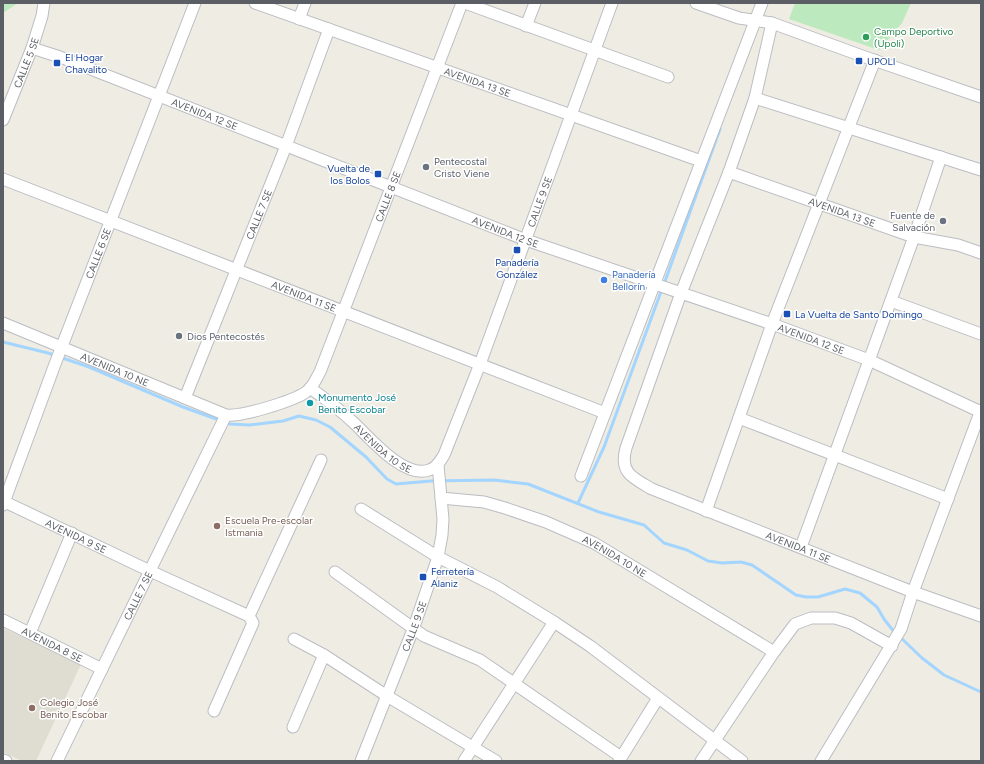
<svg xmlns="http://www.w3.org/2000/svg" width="984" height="764" viewBox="0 0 984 764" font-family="Figtree,sans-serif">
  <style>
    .education { fill: #dfdcd2 }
    .green { fill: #bde9be }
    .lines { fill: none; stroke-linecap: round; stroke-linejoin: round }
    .stream { stroke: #a3d5ff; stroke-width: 3 }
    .minor-casing { stroke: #bbbdc3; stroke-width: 13 }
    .minor { stroke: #fff; stroke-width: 11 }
    .leisure-dot { fill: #2e9e5b; stroke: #fff; stroke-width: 1.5 }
    .transit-dot { fill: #1a4fb4; stroke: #fff; stroke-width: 1.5 }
    .worship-dot { fill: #6b7280; stroke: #fff; stroke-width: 1.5 }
    .shop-dot { fill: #3f7fe0; stroke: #fff; stroke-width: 1.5 }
    .culture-dot { fill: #0f9aa8; stroke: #fff; stroke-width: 1.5 }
    .education-dot { fill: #8d6e63; stroke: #fff; stroke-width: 1.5 }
    .labels { text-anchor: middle; stroke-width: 3; stroke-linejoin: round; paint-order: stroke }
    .leisure-label { font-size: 10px; fill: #27864d; stroke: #fff; text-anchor: start }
    .transit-label { font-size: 10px; fill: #164399; stroke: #fff; text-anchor: start }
    .street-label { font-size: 10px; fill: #5b5f65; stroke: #fff }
    .worship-label { font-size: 10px; fill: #5b616d; stroke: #fff; text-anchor: start }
    .shop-label { font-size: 10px; fill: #366cbe; stroke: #fff; text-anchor: start }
    .culture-label { font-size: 10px; fill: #0d838f; stroke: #fff; text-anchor: start }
    .education-label { font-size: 10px; fill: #785e54; stroke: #fff; text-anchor: start }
  </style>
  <rect width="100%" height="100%" fill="#efede3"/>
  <path class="education" d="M3,628L81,664L36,761H22L3,752Z"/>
  <g class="green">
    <path d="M3,3H18L3,13Z"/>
    <path d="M795,3H911L902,23L879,50L789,19Z"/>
  </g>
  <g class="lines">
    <g class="stream">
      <path d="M664,284L720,129"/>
      <path d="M3,342L48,353L89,367L183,407L230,424L249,425L283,421L299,416L316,420L330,427L366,457L387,479L396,484L431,481L494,480L528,484L599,512L644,525L664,543L687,550L708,561L722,563L741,562L752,565L796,595L806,597H818L845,589L860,593L877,607L884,619L895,633"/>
      <path d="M578,503L604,447L662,289"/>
      <path d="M899,636L922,658L944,675L981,692"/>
    </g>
    <defs>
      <g id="minor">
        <path id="s1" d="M255,3L701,161"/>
        <path d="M465,3L668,77"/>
        <path d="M696,3L739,18L772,23L865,57L981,97"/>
        <path d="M299,19L305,3"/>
        <path id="s2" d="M772,23L755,98L729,172L681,293L626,448C619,473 633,478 652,489L913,592L981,616"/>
        <path d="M526,26L535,3"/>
        <path id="s3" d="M32,48L60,57L526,240L772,324L869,360L981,412"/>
        <path d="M755,98L981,170"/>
        <path id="s4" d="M3,120L32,48L42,16L44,3"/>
        <path id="s5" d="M729,172L914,237L958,245L981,253"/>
        <path id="s6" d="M3,179L605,413"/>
        <path d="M891,301L981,334"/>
        <path id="s7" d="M3,323L226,415C242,417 293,401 306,392C313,388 316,378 320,372L462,3"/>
        <path id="s8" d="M310,388C326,399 340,410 354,423C370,438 404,479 429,470C437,468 440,461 444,455L480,364L612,3"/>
        <path id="s9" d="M185,398L286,146L329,29"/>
        <path d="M739,418L948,499"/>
        <path d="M581,476L762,3"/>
        <path id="s10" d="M441,498L484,502L505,508L546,522L594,543L774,652"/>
        <path id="s11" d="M3,501L150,571L249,616L253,623L214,711"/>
        <path id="s12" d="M3,505L55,364L195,3"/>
        <path d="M361,509L438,557L497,587L554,622L590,646L742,761"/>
        <path d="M706,511L772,324L875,60"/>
        <path d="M801,547L914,237L941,157"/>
        <path d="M335,572L424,636L480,660L621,757"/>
        <path d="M249,616L321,460"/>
        <path id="s13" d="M3,620L102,669"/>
        <path d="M30,633L72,533"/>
        <path d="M294,639L324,655L387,696L496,761"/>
        <path d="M293,727L324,655"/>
        <path d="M3,760L6,761"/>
        <path id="s14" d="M57,761L226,415"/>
        <path id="s15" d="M361,761L414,627L438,557L442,535L443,519L438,465"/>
        <path d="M464,761L554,622"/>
        <path d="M619,761L658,698"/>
        <path d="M701,761L774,652L795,624L811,618H835L851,623L892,646"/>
        <path d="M821,761L901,629L913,592L981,410"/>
      </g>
    </defs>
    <use href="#minor" class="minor-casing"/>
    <use href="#minor" class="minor"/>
  </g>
  <circle class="leisure-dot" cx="866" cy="37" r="4"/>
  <g class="transit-dot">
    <rect x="855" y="57" width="8" height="8" rx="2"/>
    <rect x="53" y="59" width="8" height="8" rx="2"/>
    <rect x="374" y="170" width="8" height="8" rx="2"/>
    <rect x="513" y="246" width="8" height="8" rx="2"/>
    <rect x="783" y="310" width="8" height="8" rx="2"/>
    <rect x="419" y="573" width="8" height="8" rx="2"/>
  </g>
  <g class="worship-dot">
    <circle cx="426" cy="167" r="4"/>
    <circle cx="943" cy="221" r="4"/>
    <circle cx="179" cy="336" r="4"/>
  </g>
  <circle class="shop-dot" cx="604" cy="280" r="4"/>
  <circle class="culture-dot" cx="310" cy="403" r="4"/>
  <g class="education-dot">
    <circle cx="217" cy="526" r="4"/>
    <circle cx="32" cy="708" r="4"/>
  </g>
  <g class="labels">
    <g class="leisure-label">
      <text x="874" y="35">Campo Deportivo<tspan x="874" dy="12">(Upoli)</tspan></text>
    </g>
    <g class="transit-label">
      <text x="65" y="61">El Hogar<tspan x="65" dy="12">Chavalito</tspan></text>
      <text x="867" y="65">UPOLI</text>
      <text x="370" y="172" text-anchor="end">Vuelta de<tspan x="370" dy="12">los Bolos</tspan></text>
      <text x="517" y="266" text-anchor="middle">Panadería<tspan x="517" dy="12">González</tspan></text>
      <text x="795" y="318">La Vuelta de Santo Domingo</text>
      <text x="431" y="575">Ferretería<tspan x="431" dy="12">Alaniz</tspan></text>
    </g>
    <g class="street-label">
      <text dy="4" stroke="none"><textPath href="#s4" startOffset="62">CALLE 5 SE</textPath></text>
      <text dy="4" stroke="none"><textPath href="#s1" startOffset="236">AVENIDA 13 SE</textPath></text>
      <text dy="4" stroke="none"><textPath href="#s3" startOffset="185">AVENIDA 12 SE</textPath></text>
      <text dy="4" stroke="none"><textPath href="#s7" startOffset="538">CALLE 8 SE</textPath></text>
      <text dy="4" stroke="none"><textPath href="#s8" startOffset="441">CALLE 9 SE</textPath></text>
      <text dy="4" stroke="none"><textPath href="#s5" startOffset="120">AVENIDA 13 SE</textPath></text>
      <text dy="4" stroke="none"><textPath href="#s9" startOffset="198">CALLE 7 SE</textPath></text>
      <text dy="4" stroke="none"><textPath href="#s3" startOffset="508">AVENIDA 12 SE</textPath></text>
      <text dy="4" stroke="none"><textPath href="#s12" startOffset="269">CALLE 6 SE</textPath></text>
      <text dy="4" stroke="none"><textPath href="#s6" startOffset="323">AVENIDA 11 SE</textPath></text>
      <text dy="4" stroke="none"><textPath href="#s3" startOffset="832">AVENIDA 12 SE</textPath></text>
      <text dy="4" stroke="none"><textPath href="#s7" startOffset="121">AVENIDA 10 NE</textPath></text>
      <text dy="4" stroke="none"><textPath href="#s8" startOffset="95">AVENIDA 10 SE</textPath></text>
      <text dy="4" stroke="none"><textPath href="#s11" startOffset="81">AVENIDA 9 SE</textPath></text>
      <text dy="4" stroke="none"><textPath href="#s2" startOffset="662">AVENIDA 11 SE</textPath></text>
      <text dy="4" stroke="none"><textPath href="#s10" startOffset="185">AVENIDA 10 NE</textPath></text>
      <text dy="4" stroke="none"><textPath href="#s14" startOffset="184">CALLE 7 SE</textPath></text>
      <text dy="4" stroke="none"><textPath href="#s15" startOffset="145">CALLE 9 SE</textPath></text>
      <text dy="4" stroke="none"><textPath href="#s13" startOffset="55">AVENIDA 8 SE</textPath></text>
    </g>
    <g class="worship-label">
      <text x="434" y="165">Pentecostal<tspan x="434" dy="12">Cristo Viene</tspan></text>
      <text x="935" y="219" text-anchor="end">Fuente de<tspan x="935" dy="12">Salvación</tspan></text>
      <text x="187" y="340">Dios Pentecostés</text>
    </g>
    <g class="shop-label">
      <text x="612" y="278">Panadería<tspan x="612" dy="12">Bellorín</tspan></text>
    </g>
    <g class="culture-label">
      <text x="318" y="401">Monumento José<tspan x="318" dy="12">Benito Escobar</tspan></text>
    </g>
    <g class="education-label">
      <text x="225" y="524">Escuela Pre-escolar<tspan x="225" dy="12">Istmania</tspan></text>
      <text x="40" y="706">Colegio José<tspan x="40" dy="12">Benito Escobar</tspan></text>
    </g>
  </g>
  <rect width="984" height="764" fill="none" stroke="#5b5f65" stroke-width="8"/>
</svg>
